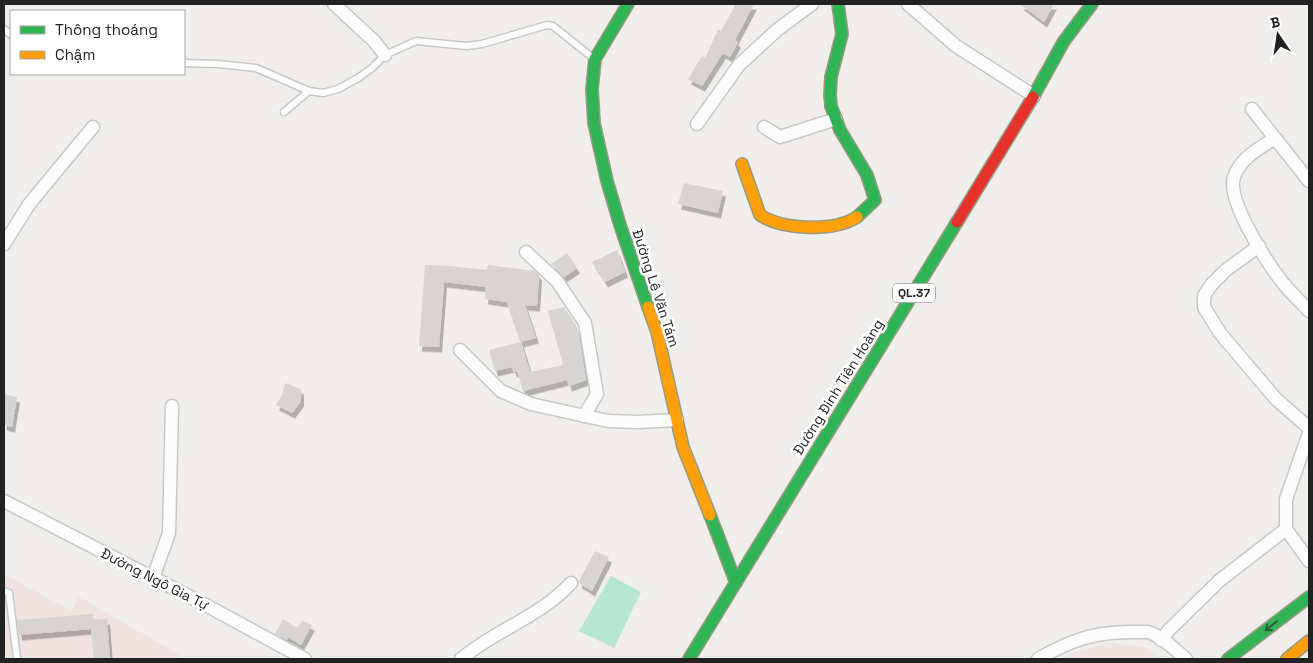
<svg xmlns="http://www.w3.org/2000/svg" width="1313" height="663" viewBox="0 0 1313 663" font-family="'Space Grotesk',sans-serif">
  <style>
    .commercial { fill: #f1e3e1 }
    .pitch { fill: #b7e6d2 }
    .building { fill: #d7d4d2; filter: url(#shadow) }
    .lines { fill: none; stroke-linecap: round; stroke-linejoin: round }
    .lane-casing { stroke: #c9c8c7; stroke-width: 9 }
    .street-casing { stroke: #c9c8c7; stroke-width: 15 }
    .fast-casing { stroke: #999a82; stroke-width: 14 }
    .slow-casing { stroke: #999a82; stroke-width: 14 }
    .jam-casing { stroke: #999a82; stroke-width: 14 }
    .lane { stroke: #fdfcfc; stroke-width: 6 }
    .street { stroke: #fdfcfc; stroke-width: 12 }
    .fast { stroke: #30b455; stroke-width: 11 }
    .slow { stroke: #ff9f0a; stroke-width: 11 }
    .jam { stroke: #e5322d; stroke-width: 11 }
    .oneway { stroke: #286439 }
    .labels { text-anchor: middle; stroke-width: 5; stroke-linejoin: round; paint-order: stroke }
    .shield { fill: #fff; stroke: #646464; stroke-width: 1 }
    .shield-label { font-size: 12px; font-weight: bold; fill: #222 }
    .street-label { font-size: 14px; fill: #222; stroke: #fff }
  </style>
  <defs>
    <filter id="shadow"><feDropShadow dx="3" dy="5.5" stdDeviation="0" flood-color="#0004"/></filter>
  </defs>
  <rect width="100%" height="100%" fill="#f0eeeb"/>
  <g class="commercial">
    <path d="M4,574L71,611L79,597L180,655L176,659H4Z"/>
    <path d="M1112,643L1147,648L1161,659H1062L1073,652Z"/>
  </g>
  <path class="pitch" d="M611,576L641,592L614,648L579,631Z"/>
  <g class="building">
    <path d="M736,4H754L735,40L738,42L730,57L723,53L702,86L688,79L702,56L705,58L718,30L721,31Z"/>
    <path d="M1020,4H1054L1044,22Z"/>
    <path d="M684,183L723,191L718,213L678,204Z"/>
    <path d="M617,250L625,272L605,282L592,262Z"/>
    <path d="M567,253L577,268L564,277L551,264Z"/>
    <path d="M425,265L450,266L487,270L488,265L535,271L539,275L537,306L525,305L536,338L520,342L507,302L485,299L486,287L444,282L439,347L419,346Z"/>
    <path d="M564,307L572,319L576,329H578L586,380L569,386L567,380L523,391L517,371L514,372L512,367L495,371L489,350L521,342L530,372L563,365L548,311Z"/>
    <path d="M285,383L301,389V401L292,413L276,405L282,395Z"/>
    <path d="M4,394L17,397L12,427L4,425Z"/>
    <path d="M595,551L609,557L592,591L579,583V581Z"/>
    <path d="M93,614V620L107,619L110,659H94L91,629L19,635L17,620Z"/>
    <path d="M283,619L297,628L302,621L312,625L301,645L288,637L287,640L275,634Z"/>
  </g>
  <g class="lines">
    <defs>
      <g id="lane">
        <path d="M4,29L11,35"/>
        <path d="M184,63L218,64L256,68L309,91L323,93L338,89L358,78L372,68L385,55L416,41L467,46L482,44L547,25L553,26L593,58"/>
        <path d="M284,112L309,91"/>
        <path d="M4,591L9,593L17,659"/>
      </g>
      <g id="street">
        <path d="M334,4L374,41L385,55"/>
        <path d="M908,4L956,46L1034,96"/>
        <path d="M1252,109L1309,181"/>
        <path d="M697,124L739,65L777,30L812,4"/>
        <path d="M764,127L780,137L836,119"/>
        <path d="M1275,138C1260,148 1240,158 1234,177C1226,200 1268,264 1283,283C1291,293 1301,302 1309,311"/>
        <path d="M4,244L30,203L93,127"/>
        <path d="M1259,246L1226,270L1211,285L1204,296V307L1220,333L1276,399L1309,428"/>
        <path d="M526,252L557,281L585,323L597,394L584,416"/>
        <path d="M460,350L501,391L531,404L608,421L638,422L677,420"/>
        <path d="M1309,433L1286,499V529L1309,561"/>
        <path d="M4,501L202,603L305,659"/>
        <path d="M153,578L169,533L172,406"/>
        <path d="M1161,640L1169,630L1219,581L1286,529"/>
        <path d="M461,659C495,630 540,617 571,583"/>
        <path d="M1038,659C1069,641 1096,631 1133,632C1138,632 1143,632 1148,632C1160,635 1177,651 1186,659"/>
      </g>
      <g id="fast">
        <path d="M628,4L595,59L592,89L594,123L607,181L620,225L648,307"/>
        <path d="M838,4L842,34L831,77L830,95L831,106L840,130L867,175L875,200L857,217"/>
        <path d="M1033,97L1064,41L1092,4"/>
        <path d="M710,515L736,583"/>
        <path d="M689,659L957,222"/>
        <path d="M1228,659L1309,597"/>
      </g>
      <g id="slow">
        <path d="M742,164L760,215C783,230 834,232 857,217"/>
        <path d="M648,307L657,332L683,447L710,515"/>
        <path d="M1287,659L1309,641"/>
      </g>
      <path id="jam" d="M957,222L1033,97"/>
    </defs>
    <use href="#lane" class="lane-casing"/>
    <use href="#street" class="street-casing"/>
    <use href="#fast" class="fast-casing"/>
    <use href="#slow" class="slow-casing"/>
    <use href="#jam" class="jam-casing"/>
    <use href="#lane" class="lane"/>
    <use href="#street" class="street"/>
    <use href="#fast" class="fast"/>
    <use href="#slow" class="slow"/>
    <use href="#jam" class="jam"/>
  </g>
  <defs><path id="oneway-shaft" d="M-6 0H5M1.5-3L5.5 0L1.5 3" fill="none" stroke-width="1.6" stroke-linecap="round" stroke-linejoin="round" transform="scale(1.25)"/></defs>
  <use class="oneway" href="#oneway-shaft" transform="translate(1271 626) rotate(142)"/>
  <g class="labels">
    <rect class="shield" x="893" y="283.5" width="42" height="19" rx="4"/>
    <g class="shield-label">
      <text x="914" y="297">QL.37</text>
    </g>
    <g class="street-label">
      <text transform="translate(656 288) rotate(72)" y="5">Đường Lê Văn Tám</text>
      <text transform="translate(838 387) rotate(-58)" y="5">Đường Đinh Tiên Hoàng</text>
      <text transform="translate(155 579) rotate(27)" y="5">Đường Ngô Gia Tự</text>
    </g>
  </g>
  <rect width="1313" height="663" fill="none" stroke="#222222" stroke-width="10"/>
  <rect x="10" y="10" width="175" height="65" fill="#ffffff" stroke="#a7a7a7"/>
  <rect x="20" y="26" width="25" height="8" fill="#30b455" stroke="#a7a7a7"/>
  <text x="55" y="35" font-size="15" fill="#222222">Thông thoáng</text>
  <rect x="20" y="51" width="25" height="8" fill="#ff9f0a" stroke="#a7a7a7"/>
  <text x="55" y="60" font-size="15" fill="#222222">Chậm</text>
  <g transform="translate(1278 35) rotate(347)" stroke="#ffffff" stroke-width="4" paint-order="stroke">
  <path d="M0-4L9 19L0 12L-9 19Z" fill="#222222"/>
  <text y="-8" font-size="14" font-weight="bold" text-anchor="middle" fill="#222222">B</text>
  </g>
</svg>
